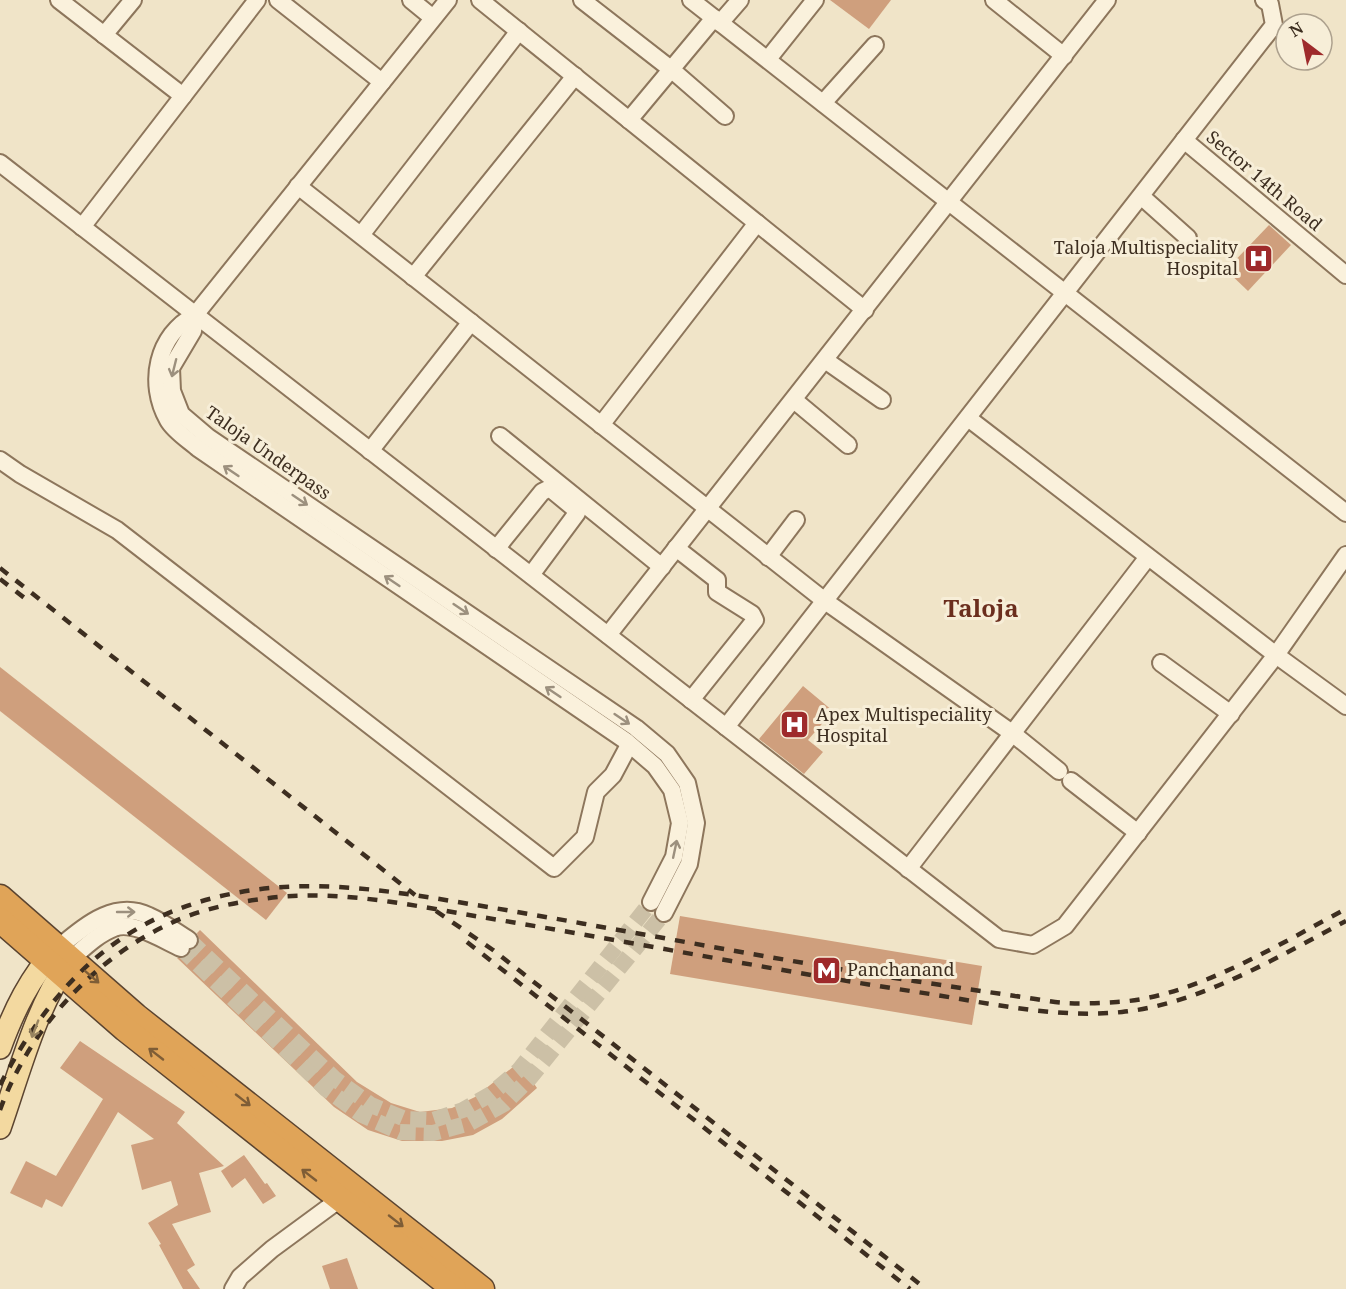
<svg xmlns="http://www.w3.org/2000/svg" width="1346" height="1289" viewBox="0 0 1346 1289" font-family="'Noto Serif',serif">
  <style>
    .building { fill: #cf9f7d }
    .lines { fill: none; stroke-linecap: round; stroke-linejoin: round }
    .minor-tunnel { stroke: #ccc0a6; stroke-width: 16; stroke-dasharray: 16 8; stroke-linecap: butt }
    .minor-casing { stroke: #8d765c; stroke-width: 20 }
    .major-casing { stroke: #5b4430; stroke-width: 24 }
    .highway-casing { stroke: #5b4430; stroke-width: 27 }
    .minor { stroke: #faf1dc; stroke-width: 16 }
    .major { stroke: #f3d9a0; stroke-width: 21 }
    .highway { stroke: #e0a458; stroke-width: 24 }
    .rail { stroke: #3d2e20; stroke-width: 4.5; stroke-dasharray: 10 10; stroke-linecap: butt }
    .oneway { stroke: #9c907e }
    .oneway2 { stroke: #7e5d36 }
    .oneway3 { stroke: #988460 }
    .labels { text-anchor: middle; stroke-width: 6; stroke-linejoin: round; paint-order: stroke }
    .street-label { font-size: 18px; fill: #3d2e20; stroke: #f7eed8 }
    .poi-label { font-size: 18px; fill: #3d2e20; stroke: #f7eed8; text-anchor: start }
    .district-label { font-size: 24px; font-weight: bold; fill: #6b2e1e; stroke: #f7eed8 }
  </style>
  <rect width="100%" height="100%" fill="#f0e4c8"/>
  <g class="building">
    <path d="M830,0H891L869,29Z"/>
    <path d="M1269,225L1291,245L1248,291L1226,270Z"/>
    <path d="M0,667L287,893L266,920L0,711Z"/>
    <path d="M803,686L833,711L808,740L823,752L804,774L759,739Z"/>
    <path d="M680,916L982,966L972,1025L670,974Z"/>
    <path d="M200,930L357,1082L391,1103L420,1112L452,1108L475,1097L513,1067L530,1078L537,1088L502,1119L473,1135L442,1141H402L368,1130L334,1107L177,958L186,957L191,950L198,946L199,940L197,933Z"/>
    <path d="M80,1041L185,1112L177,1123L224,1166L199,1173L211,1212L172,1224L195,1265L187,1270L200,1289H183L159,1245L161,1244L148,1223L178,1205L171,1181L142,1190L131,1145L154,1139L118,1112L62,1207L46,1199L42,1208L10,1193L26,1161L56,1176L103,1099L60,1068Z"/>
    <path d="M244,1155L265,1184L267,1183L276,1196L263,1204L245,1178L232,1188L221,1171Z"/>
    <path d="M347,1258L358,1289H330L322,1266Z"/>
  </g>
  <g class="lines">
    <g class="minor-tunnel">
      <path d="M189,940L335,1079L371,1105L405,1119L433,1120L463,1110L491,1094L519,1070L651,902"/>
      <path d="M181,948L326,1089L362,1115L400,1132L433,1133L470,1123L504,1104L530,1078L664,913"/>
    </g>
    <defs>
      <g id="minor">
        <path d="M59,0L183,96"/>
        <path d="M278,0L382,82"/>
        <path d="M411,0L433,18"/>
        <path d="M448,0L195,315C157,335 147,383 168,420C174,431 190,441 199,449L626,741L655,766L672,790L680,823L674,857L651,902"/>
        <path d="M480,0L865,310"/>
        <path d="M582,0L672,70L725,116"/>
        <path d="M691,0L1346,513"/>
        <path d="M994,0L1064,56"/>
        <path d="M720,23L740,0"/>
        <path d="M104,35L133,0"/>
        <path d="M768,59L815,0"/>
        <path d="M823,103L875,45"/>
        <path d="M629,120L714,18"/>
        <path d="M1184,140L1346,275"/>
        <path d="M0,163L999,939L1033,945L1065,926L1276,655L1346,555"/>
        <path d="M298,186L825,601L1012,733L1059,771"/>
        <path d="M1141,196L1188,238"/>
        <path d="M82,227L257,0"/>
        <path d="M361,235L519,31"/>
        <path d="M413,277L575,76"/>
        <path d="M195,315L193,331L171,368L172,391L181,414L208,437L636,728L667,754L687,783L696,823L689,864L664,913"/>
        <path d="M825,360L882,400"/>
        <path d="M794,400L848,445"/>
        <path d="M968,418L1276,655L1346,706"/>
        <path d="M601,425L757,223"/>
        <path d="M500,436L662,567"/>
        <path d="M370,451L471,322"/>
        <path d="M0,460L20,474L117,530L554,868L585,837L596,792L613,775L629,745"/>
        <path d="M676,548L717,580V592L752,614L755,620L691,700"/>
        <path d="M496,549L542,492L548,489L552,490L575,509L577,513L531,575"/>
        <path d="M768,557L796,520"/>
        <path d="M608,635L1107,0"/>
        <path d="M1161,663L1231,714"/>
        <path d="M726,727L1274,25L1270,4L1264,0"/>
        <path d="M1071,781L1138,833"/>
        <path d="M908,869L1148,557"/>
        <path d="M58,948C84,927 114,899 149,916C163,922 176,932 189,940"/>
        <path d="M71,959C84,948 98,934 114,928C132,920 163,940 181,948"/>
        <path d="M233,1289L240,1277L272,1249L340,1199"/>
      </g>
      <g id="major">
        <path d="M0,1048C14,1010 30,977 57,948"/>
        <path d="M0,1128C20,1071 35,1009 70,959"/>
      </g>
      <g id="highway">
        <path d="M0,897L136,1016L482,1289"/>
        <path d="M0,920L125,1029L454,1289"/>
      </g>
    </defs>
    <use href="#minor" class="minor-casing"/>
    <use href="#major" class="major-casing"/>
    <use href="#highway" class="highway-casing"/>
    <use href="#minor" class="minor"/>
    <use href="#major" class="major"/>
    <use href="#highway" class="highway"/>
    <g class="rail">
      <path d="M0,568L415,895"/>
      <path d="M0,579L31,603"/>
      <path d="M436,911L493,950L926,1289"/>
      <path d="M467,942L910,1289"/>
      <path d="M0,1085C45,999 103,931 199,902C297,872 390,891 488,907C630,931 771,959 914,981C948,986 981,991 1015,996C1032,998 1049,1002 1066,1003C1082,1004 1100,1003 1117,1002C1193,998 1279,944 1346,909"/>
      <path d="M0,1110C29,1030 92,960 169,924C198,910 231,903 262,899C334,888 410,905 481,917C627,941 771,970 917,992C985,1002 1054,1019 1122,1012C1201,1004 1277,957 1346,921"/>
    </g>
  </g>
  <defs><path id="oneway-shaft" d="M-6 0H5M1.5-3L5.5 0L1.5 3" fill="none" stroke-width="1.6" stroke-linecap="round" stroke-linejoin="round" transform="scale(1.5)"/></defs>
  <g class="oneway">
    <use href="#oneway-shaft" transform="translate(174 368) rotate(104)"/>
    <use href="#oneway-shaft" transform="translate(231 471) rotate(-146)"/>
    <use href="#oneway-shaft" transform="translate(300 500) rotate(34)"/>
    <use href="#oneway-shaft" transform="translate(392 581) rotate(-146)"/>
    <use href="#oneway-shaft" transform="translate(461 609) rotate(34)"/>
    <use href="#oneway-shaft" transform="translate(553 692) rotate(-146)"/>
    <use href="#oneway-shaft" transform="translate(622 719) rotate(34)"/>
    <use href="#oneway-shaft" transform="translate(675 849) rotate(-78)"/>
    <use href="#oneway-shaft" transform="translate(126 912)"/>
  </g>
  <g class="oneway2">
    <use href="#oneway-shaft" transform="translate(92 977) rotate(41)"/>
    <use href="#oneway-shaft" transform="translate(156 1054) rotate(-142)"/>
    <use href="#oneway-shaft" transform="translate(243 1100) rotate(38)"/>
    <use href="#oneway-shaft" transform="translate(309 1175) rotate(-142)"/>
    <use href="#oneway-shaft" transform="translate(396 1221) rotate(38)"/>
  </g>
  <use class="oneway3" href="#oneway-shaft" transform="translate(35 1029) rotate(111)"/>
  <defs>
    <symbol id="hospital-square" viewBox="-11 -11 22 22"><rect x="-9" y="-9" width="18" height="18" rx="4" fill="#9e2a2b" stroke="#f7eed8"/><path d="M-5-5h3v3.5h4V-5h3V5h-3V1.5h-4V5h-3Z" fill="#fff"/></symbol>
    <symbol id="metro-square" viewBox="-11 -11 22 22"><rect x="-9" y="-9" width="18" height="18" rx="4" fill="#9e2a2b" stroke="#f7eed8"/><path d="M-5.5 5V-5H-3L0 0L3-5H5.5V5H3V-.5L0 4L-3-.5V5Z" fill="#fff"/></symbol>
  </defs>
  <g fill-rule="evenodd">
    <use href="#hospital-square" x="1242" y="242" width="33" height="33"/>
    <use href="#hospital-square" x="778" y="708" width="33" height="33"/>
    <use href="#metro-square" x="810" y="954" width="33" height="33"/>
  </g>
  <g class="labels">
    <g class="street-label">
      <text transform="translate(1264 181) rotate(40)" y="6">Sector 14th Road</text>
      <text transform="translate(268 453) rotate(35)" y="6">Taloja Underpass</text>
    </g>
    <g class="poi-label">
      <text x="1238" y="254" text-anchor="end">Taloja Multispeciality<tspan x="1238" dy="21">Hospital</tspan></text>
      <text x="816" y="721">Apex Multispeciality<tspan x="816" dy="21">Hospital</tspan></text>
      <text x="847" y="976">Panchanand</text>
    </g>
    <g class="district-label">
      <text x="981" y="617">Taloja</text>
    </g>
  </g>
  <g transform="translate(1304 42) rotate(328)"><circle r="28" fill="#f7eed8" stroke="#ada18e" stroke-width="1.5"/>
  <path d="M0-4.5L10 22L0 15L-10 22Z" fill="#9e2a2b"/>
  <text y="-9" font-size="16" font-weight="bold" text-anchor="middle" fill="#3d2e20">N</text>
  </g>
</svg>
